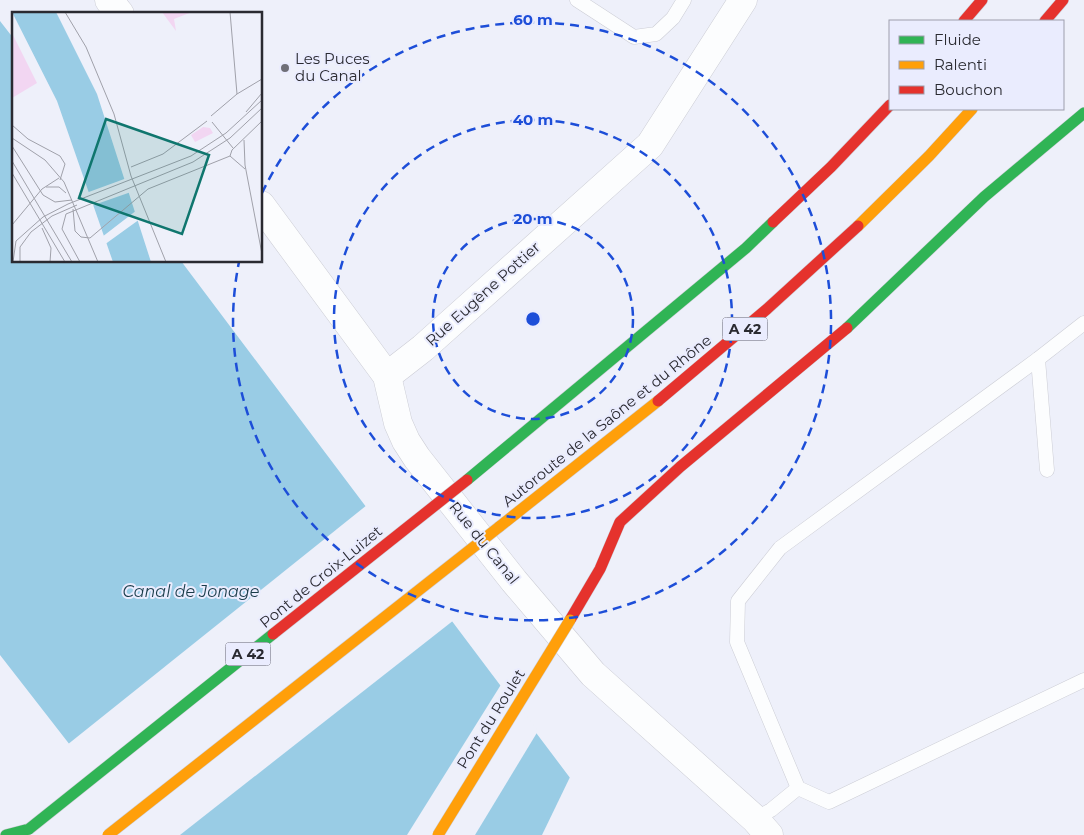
<svg xmlns="http://www.w3.org/2000/svg" width="1084" height="835" viewBox="0 0 1084 835" font-family="Montserrat,sans-serif">
  <style>
    .water { fill: #99cce5 }
    .pier { fill: #eef0fa }
    .lines { fill: none; stroke-linecap: round; stroke-linejoin: round }
    .lane-casing { stroke: #cccdd5; stroke-width: 15 }
    .street-casing { stroke: #cccdd5; stroke-width: 29 }
    .fast-casing { stroke: #cccdd5; stroke-width: 12 }
    .slow-casing { stroke: #cccdd5; stroke-width: 12 }
    .jam-casing { stroke: #cccdd5; stroke-width: 12 }
    .lane { stroke: #fcfdfe; stroke-width: 14 }
    .street { stroke: #fcfdfe; stroke-width: 28 }
    .fast { stroke: #30b455; stroke-width: 11 }
    .slow { stroke: #ff9f0a; stroke-width: 11 }
    .jam { stroke: #e5322d; stroke-width: 11 }
    .fast-bridge-casing { stroke: #cccdd5; stroke-width: 12; stroke-linecap: butt }
    .slow-bridge-casing { stroke: #cccdd5; stroke-width: 12; stroke-linecap: butt }
    .jam-bridge-casing { stroke: #cccdd5; stroke-width: 12; stroke-linecap: butt }
    .fast-bridge { stroke: #30b455; stroke-width: 11 }
    .slow-bridge { stroke: #ff9f0a; stroke-width: 11 }
    .jam-bridge { stroke: #e5322d; stroke-width: 11 }
    .ring { fill: none; stroke: #1d4ed8; stroke-width: 2.5; stroke-dasharray: 9 6 }
    .poi-dot { fill: #6f6f77; stroke: #eaecfe; stroke-width: 2 }
    .labels { text-anchor: middle; stroke-width: 4; stroke-linejoin: round; paint-order: stroke }
    .shield { fill: #eaecfe; stroke: #64646e; stroke-width: 1 }
    .shield-label { font-size: 14px; font-weight: bold; fill: #2a2a31 }
    .poi-label { font-size: 15px; fill: #2a2a31; stroke: #eaecfe; text-anchor: start }
    .street-label { font-size: 15px; fill: #2a2a31; stroke: #eaecfe }
    .water-label { font-size: 16px; font-style: italic; fill: #193b49; stroke: #eaecfe }
    .inset-road { fill: none; stroke: #a0a1aa; stroke-width: 1 }
    .view { fill: #0f766e; fill-opacity: 0.15; stroke: #0f766e; stroke-width: 2.5 }
    .inset-edge { fill: none; stroke: #2a2a31; stroke-width: 2.5 }
    .centre { fill: #1d4ed8; stroke: #eaecfe; stroke-width: 2.5 }
    .ring-label { font-size: 15px; text-anchor: middle; font-weight: bold; fill: #1d4ed8; stroke: #eaecfe; stroke-width: 4; stroke-linejoin: round; paint-order: stroke }
  </style>
  <rect width="100%" height="100%" fill="#eef0fa"/>
  <path class="water" d="M0,21L14,39V261H181L613,835H140L0,655Z"/>
  <g class="pier">
    <path d="M367,505L454,620L180,835H137L67,745Z"/>
    <path d="M502,683L538,731L475,835H407Z"/>
    <path d="M571,775L615,833V835H542Z"/>
  </g>
  <g class="lines">
    <defs>
      <g id="lane">
        <path d="M577,0L634,37L656,34L673,18L684,0"/>
        <path d="M1038,359L1084,323"/>
        <path d="M1047,470L1038,359L780,548L738,601L737,642L798,788L829,802L1084,680"/>
        <path d="M755,819L771,810L798,788"/>
      </g>
      <g id="street">
        <path d="M109,0L120,14"/>
        <path d="M261,205L387,376L398,423L406,441L417,458L514,581L593,674L755,819L769,835"/>
        <path d="M387,376L423,348L650,145L743,0"/>
      </g>
      <g id="fast">
        <path d="M847,328L984,197L1084,113"/>
        <path d="M467,480L746,248L773,222"/>
        <path d="M6,835L29,829"/>
      </g>
      <g id="slow">
        <path d="M858,226L929,156L972,109"/>
        <path d="M499,527L658,401"/>
      </g>
      <g id="jam">
        <path d="M964,21L982,0"/>
        <path d="M1045,21L1063,0"/>
        <path d="M773,222L831,167L890,105"/>
        <path d="M658,401L767,309L858,226"/>
        <path d="M570,620L600,569L620,522L680,467L847,328"/>
      </g>
    </defs>
    <use href="#lane" class="lane-casing"/>
    <use href="#street" class="street-casing"/>
    <use href="#fast" class="fast-casing"/>
    <use href="#slow" class="slow-casing"/>
    <use href="#jam" class="jam-casing"/>
    <use href="#lane" class="lane"/>
    <use href="#street" class="street"/>
    <use href="#fast" class="fast"/>
    <use href="#slow" class="slow"/>
    <use href="#jam" class="jam"/>
    <defs>
      <path id="fast-bridge" d="M29,829L273,634"/>
      <g id="slow-bridge">
        <path d="M108,835L499,527"/>
        <path d="M438,835L570,620"/>
      </g>
      <path id="jam-bridge" d="M273,634L467,480"/>
    </defs>
    <use href="#fast-bridge" class="fast-bridge-casing"/>
    <use href="#slow-bridge" class="slow-bridge-casing"/>
    <use href="#jam-bridge" class="jam-bridge-casing"/>
    <use href="#fast-bridge" class="fast-bridge"/>
    <use href="#slow-bridge" class="slow-bridge"/>
    <use href="#jam-bridge" class="jam-bridge"/>
  </g>
  <g class="ring">
    <circle cx="533" cy="319" r="100"/>
    <circle cx="533" cy="319" r="199"/>
    <path d="M262 193A299 299 0 1 1 239 262"/>
  </g>
  <circle class="poi-dot" cx="285" cy="68" r="5"/>
  <g class="labels">
    <g class="shield">
      <rect x="722.5" y="317.5" width="45" height="23" rx="4"/>
      <rect x="225.5" y="642.5" width="45" height="23" rx="4"/>
    </g>
    <g class="shield-label">
      <text x="745" y="334">A 42</text>
      <text x="248" y="659">A 42</text>
    </g>
    <g class="poi-label">
      <text x="295" y="64">Les Puces<tspan x="295" dy="17">du Canal</tspan></text>
    </g>
    <g class="street-label">
      <text transform="translate(483 294) rotate(-42)" y="5">Rue Eugène Pottier</text>
      <text transform="translate(607 421) rotate(-39)" y="5">Autoroute de la Saône et du Rhône</text>
      <text transform="translate(484 543) rotate(51)" y="5">Rue du Canal</text>
      <text transform="translate(321 577) rotate(-39)" y="5">Pont de Croix-Luizet</text>
      <text transform="translate(491 719) rotate(-58)" y="5">Pont du Roulet</text>
    </g>
    <g class="water-label">
      <text x="191" y="597">Canal de Jonage</text>
    </g>
  </g>
  <g transform="translate(12 12)">
    <rect width="250" height="250" fill="#eef0fa"/>
    <path d="M0,21L25,71L0,86Z" fill="#f2d6f2"/>
    <path d="M191,115L198,116L201,121L183,130L179,123Z" fill="#f2d6f2"/>
    <path d="M150,0H180L162,7L164,19Z" fill="#f2d6f2"/>
    <path d="M0,0H44L85,82L139,250H101L45,89Z" fill="#99cce5"/>
    <path d="M115,166L119,180L79,194L74,181ZM125,198L128,207L92,233L90,225Z" fill="#eef0fa"/>
    <path class="inset-road" d="M53,0L74,35L102,102L119,164L154,250M218,0L225,82M234,100L250,81M199,104L225,82L250,67M200,110L221,136M0,113L16,127L48,144L53,152L48,168M0,126L33,148L52,170L86,250M232,128L233,153L250,242M0,134L31,183L43,190L60,188M218,144L220,138L250,109M218,144L233,157M0,149L60,250M119,155L151,142L195,109M0,161L53,250M34,175H47L54,181M61,197L63,219L69,225L78,226L136,177L218,144M0,213L30,177L47,166M30,216L39,236L38,250M1,250L4,229L31,205L56,192L179,144L214,121L250,88M8,250V235L19,220L40,204L65,193M68,250L50,217L54,202L181,150L218,126L250,96"/>
    <path class="view" d="M94,107L197,143L170,222L67,186Z"/>
    <rect width="250" height="250" class="inset-edge"/>
  </g>
  <circle cx="533" cy="319" r="8" class="centre"/>
  <g class="ring-label">
    <text x="533" y="25">60 m</text>
    <text x="533" y="125">40 m</text>
    <text x="533" y="224">20 m</text>
  </g>
  <rect x="889" y="20" width="175" height="90" fill="#eaecfe" stroke="#9d9eac"/>
  <rect x="899" y="36" width="25" height="8" fill="#30b455" stroke="#9d9eac"/>
  <text x="934" y="45" font-size="15" fill="#2a2a31">Fluide</text>
  <rect x="899" y="61" width="25" height="8" fill="#ff9f0a" stroke="#9d9eac"/>
  <text x="934" y="70" font-size="15" fill="#2a2a31">Ralenti</text>
  <rect x="899" y="86" width="25" height="8" fill="#e5322d" stroke="#9d9eac"/>
  <text x="934" y="95" font-size="15" fill="#2a2a31">Bouchon</text>
</svg>
